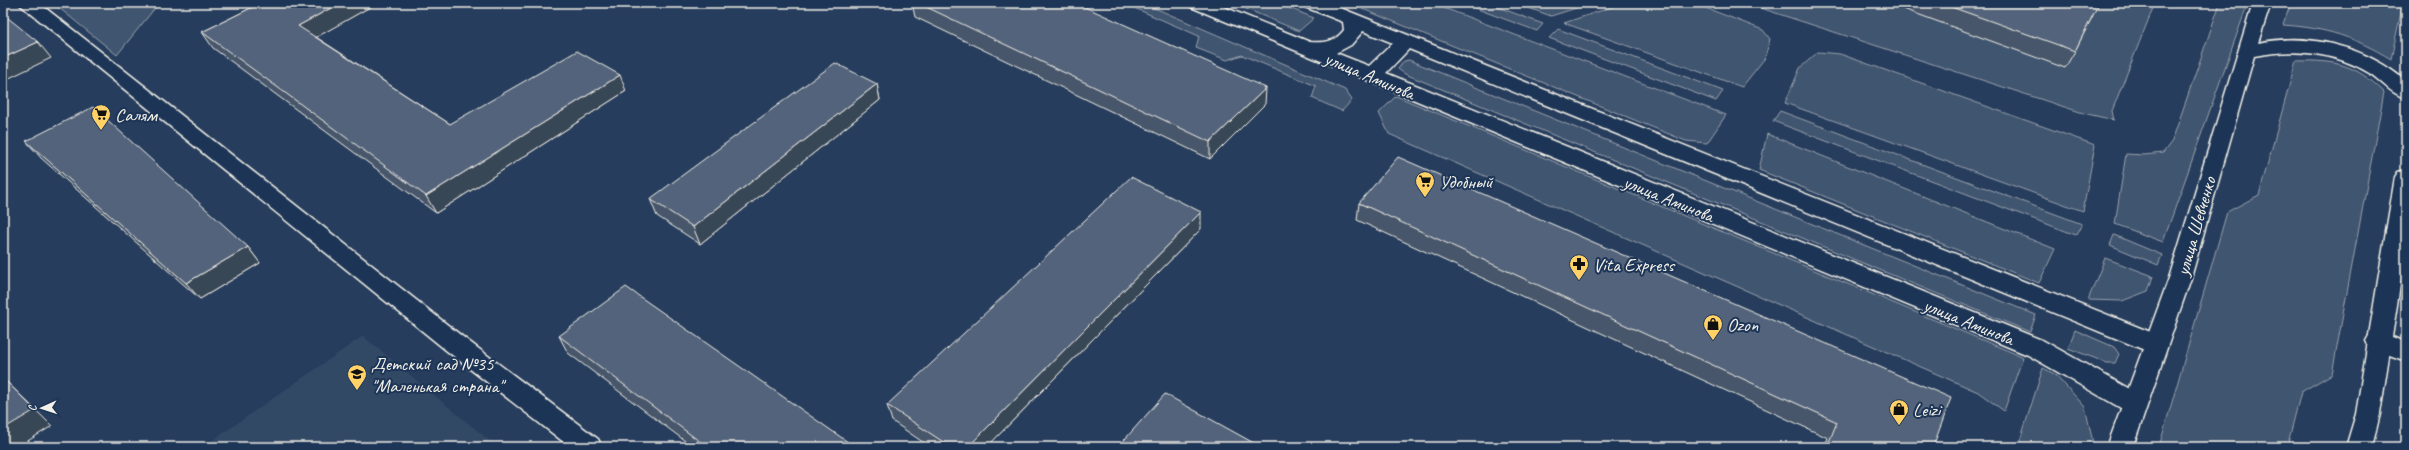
<svg xmlns="http://www.w3.org/2000/svg" width="2409" height="450" viewBox="0 0 2409 450" font-family="Caveat,sans-serif">
  <style>
    .built { fill: #334966 }
    .green { fill: #40546f; stroke: #9aa2ac }
    .lines { fill: none; stroke-linecap: round; stroke-linejoin: round }
    .minor-casing { stroke: #f4f1e8; stroke-width: 3 }
    .major-casing { stroke: #f4f1e8; stroke-width: 3 }
    .minor { fill: #1d3557; fill-rule: evenodd }
    .major { fill: #1d3557; fill-rule: evenodd }
    .wall { fill: #47566a; stroke: #f4f1e8 }
    .shaded-wall { fill: #394656; stroke: #f4f1e8 }
    .building { fill: #52647b; stroke: #f4f1e8 }
    .labels { text-anchor: middle; stroke-width: 4; stroke-linejoin: round; paint-order: stroke }
    .street-label { font-size: 19px; fill: #f4f1e8; stroke: #1d3557 }
    .poi-label { font-size: 19px; fill: #f4f1e8; stroke: #1d3557; text-anchor: start }
  </style>
  <rect width="100%" height="100%" fill="#263d5d"/>
  <filter id="ink" filterUnits="userSpaceOnUse"><feTurbulence type="fractalNoise" baseFrequency=".025" numOctaves="2"/><feDisplacementMap in="SourceGraphic" scale="8" xChannelSelector="R" yChannelSelector="G"/><feConvolveMatrix kernelMatrix="1 2 1 2 8 2 1 2 1" color-interpolation-filters="sRGB"/></filter>
  <g filter="url(#ink)">
    <path class="built" d="M363,336L497,447H203Z"/>
    <g class="green">
      <path d="M53,3H159L117,55Z"/>
      <path d="M1123,3H1143L1345,90L1352,100L1342,111L1312,98L1316,86L1242,55L1227,60L1196,48L1199,36Z"/>
      <path d="M1232,3H1277L1314,18L1299,31Z"/>
      <path d="M1348,3H1431L1726,115L1707,143L1686,141Z"/>
      <path d="M1461,3H1487L1543,24L1537,31Z"/>
      <path d="M1515,3H1592L1551,16Z"/>
      <path d="M1624,3H1693L1763,30L1770,39L1765,58L1742,87L1564,23Z"/>
      <path d="M1745,3H2155L2112,111L2114,120L2083,113Z"/>
      <path d="M2220,3H2248L2163,242L2115,224L2126,154L2144,155L2163,153L2172,141Z"/>
      <path d="M2291,3H2403L2391,59C2354,37 2327,28 2283,25Z"/>
      <path d="M1558,29L1723,91L1716,101L1549,38Z"/>
      <path d="M1818,52L1840,54L2095,145L2083,211L1785,103L1800,68Z"/>
      <path d="M1409,60L2036,315L2030,332L1405,74L1398,69L1404,61Z"/>
      <path d="M2296,61C2335,60 2355,64 2384,92L2332,374L2301,392L2287,447H2159L2227,212L2259,195Z"/>
      <path d="M1396,96L2023,357L2004,411L1978,392L1389,134L1379,113Z"/>
      <path d="M1780,111L2082,224L2076,235L1773,121Z"/>
      <path d="M1767,134L2055,249L2039,283L1759,170Z"/>
      <path d="M2114,235L2162,255L2158,265L2110,245Z"/>
      <path d="M2105,258L2153,276L2148,291L2122,301L2088,300Z"/>
      <path d="M2075,330L2114,347L2119,354L2115,363H2107L2068,348Z"/>
      <path d="M2043,368L2056,375L2085,407L2094,447H2018Z"/>
    </g>
    <g class="lines">
      <defs>
        <g id="minor">
          <path d="M18,3H39L463,337L598,439L602,447H570L447,351Z"/>
          <path d="M1189,3H1214L1310,42C1325,43 1335,42 1344,30L1343,22L1305,7L1303,3H1328L2163,337L2167,344L2163,351L2155,353L2147,351L1409,49L1386,73L2044,341L2144,397L2147,404L2144,411L2135,414L2126,411L2028,355L1191,7ZM1363,31L1393,43L1369,66L1336,53L1351,45Z"/>
          <path d="M2378,332L2406,342V361L2370,348L2366,341L2370,334Z"/>
        </g>
        <g id="major">
          <path d="M2253,3H2271L2258,43C2310,32 2366,47 2406,81V98C2393,95 2382,82 2371,74C2336,52 2294,48 2254,56L2191,278L2133,447H2107L2169,278Z"/>
          <path d="M2406,170V247L2380,414L2372,447H2346L2356,414L2395,177L2398,172Z"/>
        </g>
      </defs>
      <use href="#minor" class="minor-casing"/>
      <use href="#major" class="major-casing"/>
      <use href="#minor" class="minor"/>
      <use href="#major" class="major"/>
    </g>
    <g class="wall">
      <path d="M261,3H377L316,37L450,124L626,91L436,213L213,48L202,32Z"/>
      <path d="M912,3H1076L1265,104L1210,159L915,17Z"/>
      <path d="M1887,3H2099L2075,51L2065,68Z"/>
      <path d="M877,84L880,100L700,244L657,216L650,199Z"/>
      <path d="M26,141L248,247L260,263L200,299L41,158Z"/>
      <path d="M1359,203L1933,447H1824L1828,438L1357,220Z"/>
      <path d="M1201,229L987,447H930L892,421L887,405Z"/>
      <path d="M559,336L855,447H693L568,353Z"/>
    </g>
    <g class="shaded-wall">
      <path d="M340,3H377L308,42L298,26Z"/>
      <path d="M38,42L51,58L3,81V58Z"/>
      <path d="M620,75L626,91L436,213L426,196Z"/>
      <path d="M877,84L880,100L700,244L693,227Z"/>
      <path d="M1266,88L1265,104L1210,159V142Z"/>
      <path d="M1201,212V229L987,447H968Z"/>
      <path d="M248,247L260,263L200,299L186,283Z"/>
      <path d="M3,378L52,426L18,447H3Z"/>
    </g>
    <g class="building">
      <path d="M261,3H340L298,26L450,124L577,51L620,75L426,196L202,32Z"/>
      <path d="M918,3H1076L1266,88L1210,142Z"/>
      <path d="M1940,3H2099L2075,51Z"/>
      <path d="M3,14L38,42L3,58Z"/>
      <path d="M835,63L877,84L693,227L650,199Z"/>
      <path d="M93,107L248,247L186,283L26,141Z"/>
      <path d="M1398,157L1951,398L1933,447H1827L1837,422L1359,203Z"/>
      <path d="M1131,177L1201,212L968,447H951L887,405Z"/>
      <path d="M626,287L855,447H707L559,336Z"/>
      <path d="M3,378L35,410L3,429Z"/>
      <path d="M1165,394L1261,447H1118Z"/>
    </g>
  </g>
  <defs>
    <symbol id="supermarket-pin" viewBox="-11 -11 22 30"><path d="M0 17L-7.5 6A9.5 9.5 0 1 1 7.5 6Z" fill="#ffd166" stroke="#1d3557"/><path d="M-6-5.5h2.5l.6 2H6L4.5 2H-2.5L-4.4-4H-6ZM-1.5 3.2a1.3 1.3 0 1 0 .1 0ZM3 3.2a1.3 1.3 0 1 0 .1 0Z" fill="#111"/></symbol>
    <symbol id="pharmacy-pin" viewBox="-11 -11 22 30"><path d="M0 17L-7.5 6A9.5 9.5 0 1 1 7.5 6Z" fill="#ffd166" stroke="#1d3557"/><path d="M-2-6h4v4h4v4h-4v4h-4v-4h-4v-4h4Z" fill="#111"/></symbol>
    <symbol id="shop-pin" viewBox="-11 -11 22 30"><path d="M0 17L-7.5 6A9.5 9.5 0 1 1 7.5 6Z" fill="#ffd166" stroke="#1d3557"/><path d="M-5-2.5h2.3a2.7 3.5 0 0 1 5.4 0H5L5.5 6h-11ZM-1.5-2.5h3a1.5 2.3 0 0 0-3 0Z" fill="#111"/></symbol>
    <symbol id="school-pin" viewBox="-11 -11 22 30"><path d="M0 17L-7.5 6A9.5 9.5 0 1 1 7.5 6Z" fill="#ffd166" stroke="#1d3557"/><path d="M0-5L7-2L0 1L-7-2ZM-4 1L0 2.5L4 1V4Q0 6-4 4Z" fill="#111"/></symbol>
  </defs>
  <g fill-rule="evenodd">
    <use href="#supermarket-pin" x="90" y="103" width="22" height="30"/>
    <use href="#supermarket-pin" x="1414" y="170" width="22" height="30"/>
    <use href="#pharmacy-pin" x="1568" y="253" width="22" height="30"/>
    <use href="#shop-pin" x="1702" y="313" width="22" height="30"/>
    <use href="#school-pin" x="346" y="363" width="22" height="30"/>
    <use href="#shop-pin" x="1888" y="398" width="22" height="30"/>
  </g>
  <g class="labels">
    <g class="street-label">
      <text transform="translate(1370 75) rotate(23)" y="7">улица Аминова</text>
      <text transform="translate(1669 198) rotate(22)" y="7">улица Аминова</text>
      <text transform="translate(2195 226) rotate(-74)" y="7">улица Шевченко</text>
      <text transform="translate(1969 321) rotate(22)" y="7">улица Аминова</text>
    </g>
    <g class="poi-label">
      <text x="115" y="121">Салям</text>
      <text x="1439" y="188">Удобный</text>
      <text x="1593" y="271">Vita Express</text>
      <text x="1727" y="331">Ozon</text>
      <text x="371" y="370">Детский сад №35<tspan x="371" dy="22">"Маленькая страна"</tspan></text>
      <text x="1913" y="416">Leizi</text>
    </g>
  </g>
  <rect width="2409" height="450" fill="none" stroke="#1d3557" stroke-width="16"/>
  <rect x="8" y="8" width="2393" height="434" fill="none" stroke="#f4f1e8" stroke-width="1.5" filter="url(#ink)"/>
  <g transform="translate(42 408) rotate(267)" stroke="#1d3557" stroke-width="3" paint-order="stroke">
  <path d="M0-3L7 15L0 10L-7 15Z" fill="#f4f1e8"/>
  <text y="-6" font-size="11" font-weight="bold" text-anchor="middle" fill="#f4f1e8">С</text>
  </g>
</svg>
